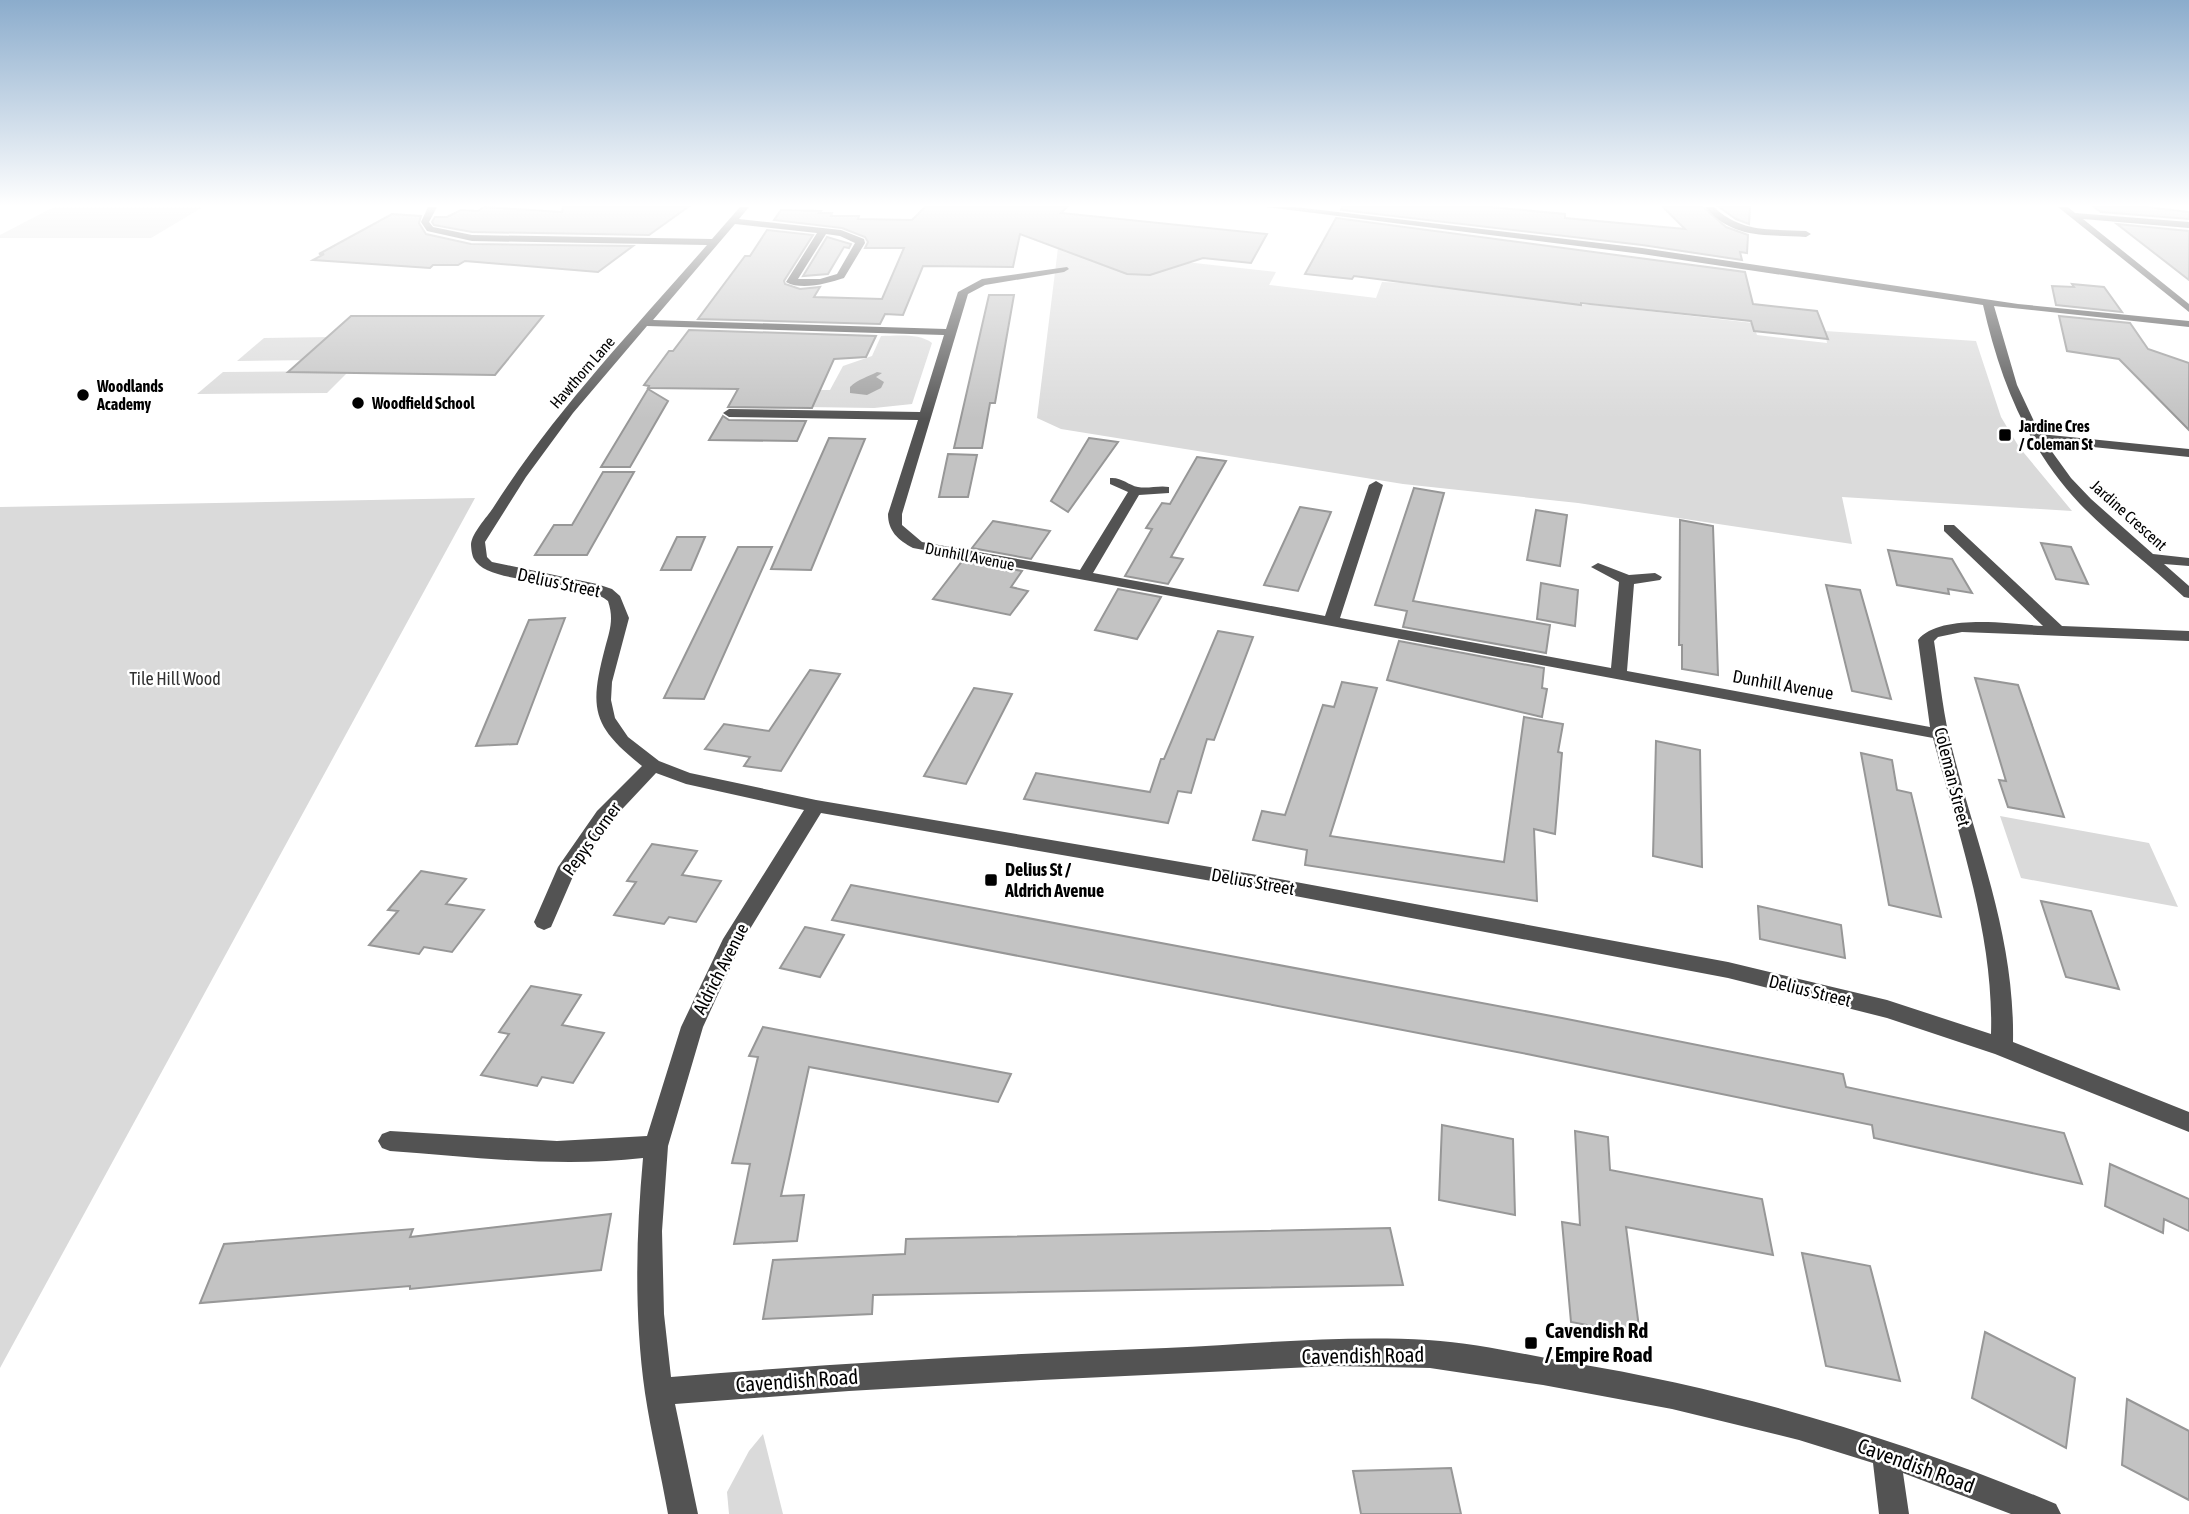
<svg xmlns="http://www.w3.org/2000/svg" width="2189" height="1514" viewBox="0 0 2189 1514" font-family="'Asap Condensed',sans-serif">
  <style>
    .green { fill: #dadada }
    .water { fill: #a1a1a1 }
    .building { fill: #c3c3c3; stroke: #979797; stroke-width: 2 }
    .lines { fill: none; stroke-linecap: round; stroke-linejoin: round }
    .minor { fill: #535353; fill-rule: evenodd }
    .poi-dot { fill: #000; stroke: #fff; stroke-width: 2.5 }
    .labels { text-anchor: middle; stroke-width: 5; stroke-linejoin: round; paint-order: stroke }
    .far-street-label { font-size: 16px; fill: #000; stroke: #fff }
    .far-poi-label { font-size: 16px; font-weight: bold; fill: #000; stroke: #fff; text-anchor: start }
    .street-label { font-size: 18px; fill: #000; stroke: #fff }
    .park-label { font-size: 18px; fill: #313131; stroke: #fff }
    .poi-label { font-size: 18px; font-weight: bold; fill: #000; stroke: #fff; text-anchor: start }
    .near-poi-label { font-size: 21px; font-weight: bold; fill: #000; stroke: #fff; text-anchor: start }
    .near-street-label { font-size: 21px; fill: #000; stroke: #fff }
  </style>
  <rect width="100%" height="100%" fill="#fff"/>
  <g class="green">
    <path d="M54,207H203L151,238H0V235Z"/>
    <path d="M1058,248L1276,272L1269,285L1376,298L1382,282L1404,283L1581,305H1595L1753,323L1757,335L1827,343L1825,331L1976,341L2001,417L2019,447L2072,511L1842,497L1852,544L1578,503L1403,484L1061,429L1037,418Z"/>
    <path d="M881,336C897,336 919,333 932,343L912,404L874,408L807,407L820,390H830L843,366L872,356Z"/>
    <path d="M332,337L316,360L237,361L264,338Z"/>
    <path d="M349,371L327,393L197,394L223,372Z"/>
    <path d="M475,498L0,1368V507Z"/>
    <path d="M2000,816L2149,843L2178,907L2021,878Z"/>
    <path d="M763,1434L783,1514H729L727,1492L749,1451Z"/>
  </g>
  <path class="water" d="M877,372L882,373L876,377L884,382L881,388L867,395L850,393V387C858,379 868,377 877,372Z"/>
  <g class="building">
    <path d="M484,207L562,212L563,207H688L649,235L472,232L434,225L432,222L435,217H447L461,210L478,211Z"/>
    <path d="M925,207H1067L1061,213L1267,234L1251,263L1203,258L1150,275L1127,274L1020,234L1013,267L923,266L903,315L885,314L880,324L698,319L745,256H750L767,230L813,235L784,281L785,284L800,289L820,287L814,297L882,299L904,248H865L868,242L865,237L842,228L774,220L781,210L821,211L819,213H832L831,216H859L858,219L912,220Z"/>
    <path d="M1342,207H1491L1565,214V218L1685,229L1663,207H1703L1726,227L1748,235L1747,253L1740,252L1742,260L1642,245L1341,210Z"/>
    <path d="M1719,207H1750L1749,224L1736,219Z"/>
    <path d="M2094,207H2147L2189,212V219L2101,212Z"/>
    <path d="M392,214L421,216L419,223L426,234L471,244L633,246L598,272L465,261L458,265H433L430,268L313,260L324,254H319Z"/>
    <path d="M1336,218L1745,272L1753,304L1817,311L1828,339L1754,331L1751,321L1581,303V305L1354,276L1352,279L1305,274Z"/>
    <path d="M2117,224L2189,231V280Z"/>
    <path d="M827,237L851,244L849,248L844,247L828,274L803,276Z"/>
    <path d="M2072,284L2104,287L2122,312L2056,305L2052,286L2074,287Z"/>
    <path d="M989,295H1014L995,403H990L982,448H954Z"/>
    <path d="M351,316H543L495,375L288,372Z"/>
    <path d="M2059,316L2130,323L2148,349L2189,363V430L2119,359L2067,351Z"/>
    <path d="M689,330L876,336L866,357L834,359L812,408L728,407L738,389L648,388L649,386L644,385L669,351H673Z"/>
    <path d="M648,389L668,401L630,467H601Z"/>
    <path d="M723,416L729,420L806,421L797,441L709,440Z"/>
    <path d="M829,438L865,439L811,570L771,569Z"/>
    <path d="M1089,438L1118,442L1068,512L1051,501Z"/>
    <path d="M948,454L977,455L968,497H939Z"/>
    <path d="M1197,457L1226,461L1171,557L1183,559L1168,584L1125,576L1152,529L1146,528L1162,503L1170,504Z"/>
    <path d="M603,472H634L587,555H535L554,525H572Z"/>
    <path d="M1414,488L1444,493L1413,601L1550,625L1546,653L1403,627L1407,611L1375,605Z"/>
    <path d="M1300,507L1331,512L1298,591L1264,585Z"/>
    <path d="M1536,510L1567,515L1560,566L1527,560Z"/>
    <path d="M1680,520L1713,526L1718,675L1682,669V645H1679Z"/>
    <path d="M993,521L1050,531L1031,559L972,548Z"/>
    <path d="M677,537H705L691,570H661Z"/>
    <path d="M2041,543L2071,547L2088,584L2056,579Z"/>
    <path d="M738,547H772L704,699L664,698Z"/>
    <path d="M1888,550L1952,559L1972,593L1948,589L1949,594L1897,585Z"/>
    <path d="M963,560L1022,571L1011,587L1028,591L1010,615L933,599Z"/>
    <path d="M1541,583L1578,590L1575,626L1537,619Z"/>
    <path d="M1826,585L1860,590L1891,699L1852,691Z"/>
    <path d="M1118,589L1161,597L1137,639L1095,630Z"/>
    <path d="M565,618L517,744L476,746L529,620Z"/>
    <path d="M1218,631L1253,637L1214,740L1207,739L1191,793L1178,791L1168,823L1024,799L1036,773L1150,792L1161,759H1164Z"/>
    <path d="M1399,641L1544,668L1542,688L1547,689L1542,717L1387,680Z"/>
    <path d="M810,670L840,674L781,771L744,766L750,757L705,749L724,724L769,731Z"/>
    <path d="M1975,678L2018,685L2064,817L2008,807L1999,780L2006,781Z"/>
    <path d="M1342,682L1377,688L1330,836L1504,862L1524,717L1563,724L1558,752L1562,753L1555,834L1534,829L1537,901L1305,865L1307,850L1253,840L1262,811L1285,815L1323,705L1334,707Z"/>
    <path d="M974,688L1012,694L966,784L924,776Z"/>
    <path d="M1656,741L1700,750L1702,867L1653,856Z"/>
    <path d="M1861,753L1892,760L1897,790L1911,793L1941,917L1889,905Z"/>
    <path d="M652,844L697,851L682,875L721,881L696,922L669,917L664,924L614,915L636,882L627,881Z"/>
    <path d="M421,871L466,879L446,904L484,910L452,952L424,947L419,954L369,945L398,911L388,910Z"/>
    <path d="M851,885L1562,1018L1843,1074L1846,1087L2064,1133L2082,1184L1874,1138L1872,1125L1527,1054L832,920Z"/>
    <path d="M2041,901L2091,911L2119,989L2066,977Z"/>
    <path d="M1758,906L1841,925L1845,958L1760,939Z"/>
    <path d="M805,927L844,935L820,977L780,968Z"/>
    <path d="M531,986L581,995L562,1025L604,1033L573,1083L542,1077L537,1086L481,1075L509,1034L499,1032Z"/>
    <path d="M763,1027L1011,1074L998,1102L809,1067L781,1196L804,1195L797,1241L734,1244L750,1164L732,1163L758,1057L749,1056Z"/>
    <path d="M1442,1125L1513,1139L1515,1215L1439,1200Z"/>
    <path d="M1575,1131L1608,1137L1610,1170L1762,1199L1773,1255L1626,1227L1640,1335L1571,1322L1562,1222L1580,1225Z"/>
    <path d="M2110,1164L2189,1199V1231L2164,1219L2163,1233L2105,1206Z"/>
    <path d="M611,1214L601,1270L410,1289V1286L200,1303L224,1244L413,1229L410,1237Z"/>
    <path d="M1390,1228L1403,1285L873,1295L872,1314L763,1319L773,1260L905,1254L906,1239Z"/>
    <path d="M1802,1253L1870,1266L1900,1381L1826,1366Z"/>
    <path d="M1985,1332L2075,1378L2066,1448L1972,1398Z"/>
    <path d="M2127,1399L2189,1431V1500L2122,1465Z"/>
    <path d="M1451,1468L1461,1514H1361L1353,1471Z"/>
  </g>
  <g class="lines">
    <g class="minor">
      <path d="M428,207H437L429,222L433,227L472,235L712,239L740,207H749L739,219L841,230L864,239L865,243L844,278C828,283 802,291 786,282L817,233L735,224L653,320L946,329L958,292L982,279L1067,267L1069,269L1064,272L985,285L968,294L902,514V525L922,542L1080,570L1128,492L1110,484V478C1122,477 1128,485 1138,487C1148,489 1159,485 1169,487V493L1139,495L1093,573L1325,616L1369,485L1376,481L1383,485L1340,618L1611,668L1619,582L1591,567L1598,563L1629,575L1655,573L1662,577L1660,580L1634,584L1627,671L1930,727L1918,640C1940,613 2011,624 2043,626L1944,531V525H1954L2062,626L2189,631V641L1962,632L1938,637L1934,641C1939,672 1942,705 1949,736C1974,841 2015,931 2013,1042L2189,1112V1132L1995,1054L1887,1018L1728,978L1269,891L821,813L742,942L703,1027L668,1146L662,1231L664,1314L671,1377C836,1363 1001,1354 1166,1348C1253,1344 1341,1335 1428,1340C1475,1343 1522,1354 1568,1362C1737,1390 1898,1438 2056,1504L2061,1514H2011L1903,1473L1909,1514H1879L1873,1463L1799,1440L1672,1409L1543,1385L1430,1368L1332,1366L1041,1380L849,1391L675,1404L698,1514H668C661,1474 651,1433 645,1393C634,1315 636,1236 643,1158C559,1168 474,1157 390,1151L382,1148L378,1141L382,1134L390,1131L557,1141L647,1136L681,1027L723,939L804,810L686,784L656,773L611,821L574,874L551,927L544,930L537,927L534,922L558,867L597,811L642,766C592,726 589,709 605,648C610,630 614,619 608,601C581,577 489,587 474,559C472,556 471,548 471,544C472,533 487,517 493,508C554,412 633,330 707,245L472,241L427,231L421,222ZM826,234L840,236L855,243L837,274L820,279H798ZM647,326L944,335L920,412L729,409L723,413L729,417L918,420L888,514C888,531 898,540 913,548L1933,738C1958,835 1994,933 1991,1034L1887,1000L1728,962L1269,877L816,800L690,773L659,761L628,737L615,718L611,700L612,682L629,618L620,596L612,589L597,584L492,562L487,557L485,542L526,477L573,413Z"/>
      <path d="M1265,207H1295L1642,248L2018,304L2189,321V327L1994,306L2017,385L2040,434L2189,449V457L2045,442L2071,478L2091,499L2153,554L2189,558V566L2164,564L2189,586V598L2184,597C2150,565 2112,537 2080,504C2027,448 2000,380 1983,305L1642,254Z"/>
      <path d="M1705,207H1714C1741,233 1771,229 1806,231L1811,234L1806,237C1765,234 1734,240 1705,207Z"/>
      <path d="M2058,207H2068L2075,213L2189,222V228L2083,219L2189,304V312Z"/>
    </g>
  </g>
  <linearGradient id="sky" x2="0" y2="1"><stop stop-color="#8baccc"/><stop offset="0.49" stop-color="#fff"/><stop offset="1" stop-color="#fff" stop-opacity="0"/></linearGradient>
  <rect width="2189" height="419" fill="url(#sky)"/>
  <g class="poi-dot">
    <circle cx="83" cy="395" r="7"/>
    <circle cx="358" cy="403" r="7"/>
    <rect x="1998" y="428" width="14" height="14" rx="3.5"/>
    <rect x="984" y="873" width="14" height="14" rx="3.5"/>
    <rect x="1524" y="1336" width="14" height="14" rx="3.5"/>
  </g>
  <g class="labels">
    <g class="far-street-label">
      <text transform="translate(582 372) rotate(-49)" y="6">Hawthorn Lane</text>
      <text transform="translate(2129 515) rotate(42)" y="6">Jardine Crescent</text>
      <text transform="translate(970 556) rotate(11)" y="6">Dunhill Avenue</text>
    </g>
    <g class="far-poi-label">
      <text x="97" y="392">Woodlands<tspan x="97" dy="18">Academy</tspan></text>
      <text x="372" y="409">Woodfield School</text>
      <text x="2019" y="432">Jardine Cres<tspan x="2019" dy="18">/ Coleman St</tspan></text>
    </g>
    <g class="street-label">
      <text transform="translate(559 583) rotate(12)" y="6">Delius Street</text>
      <text transform="translate(1783 685) rotate(10)" y="6">Dunhill Avenue</text>
      <text transform="translate(1952 777) rotate(76)" y="6">Coleman Street</text>
      <text transform="translate(592 839) rotate(-54)" y="6">Pepys Corner</text>
      <text transform="translate(1253 882) rotate(10)" y="6">Delius Street</text>
      <text transform="translate(721 969) rotate(-63)" y="6">Aldrich Avenue</text>
      <text transform="translate(1810 991) rotate(14)" y="6">Delius Street</text>
    </g>
    <g class="park-label">
      <text x="175" y="685">Tile Hill Wood</text>
    </g>
    <g class="poi-label">
      <text x="1005" y="876">Delius St /<tspan x="1005" dy="21">Aldrich Avenue</tspan></text>
    </g>
    <g class="near-poi-label">
      <text x="1545" y="1338">Cavendish Rd<tspan x="1545" dy="24">/ Empire Road</tspan></text>
    </g>
    <g class="near-street-label">
      <text transform="translate(1363 1356) rotate(-1)" y="7">Cavendish Road</text>
      <text transform="translate(797 1381) rotate(-4)" y="7">Cavendish Road</text>
      <text transform="translate(1916 1466) rotate(20)" y="7">Cavendish Road</text>
    </g>
  </g>
</svg>
